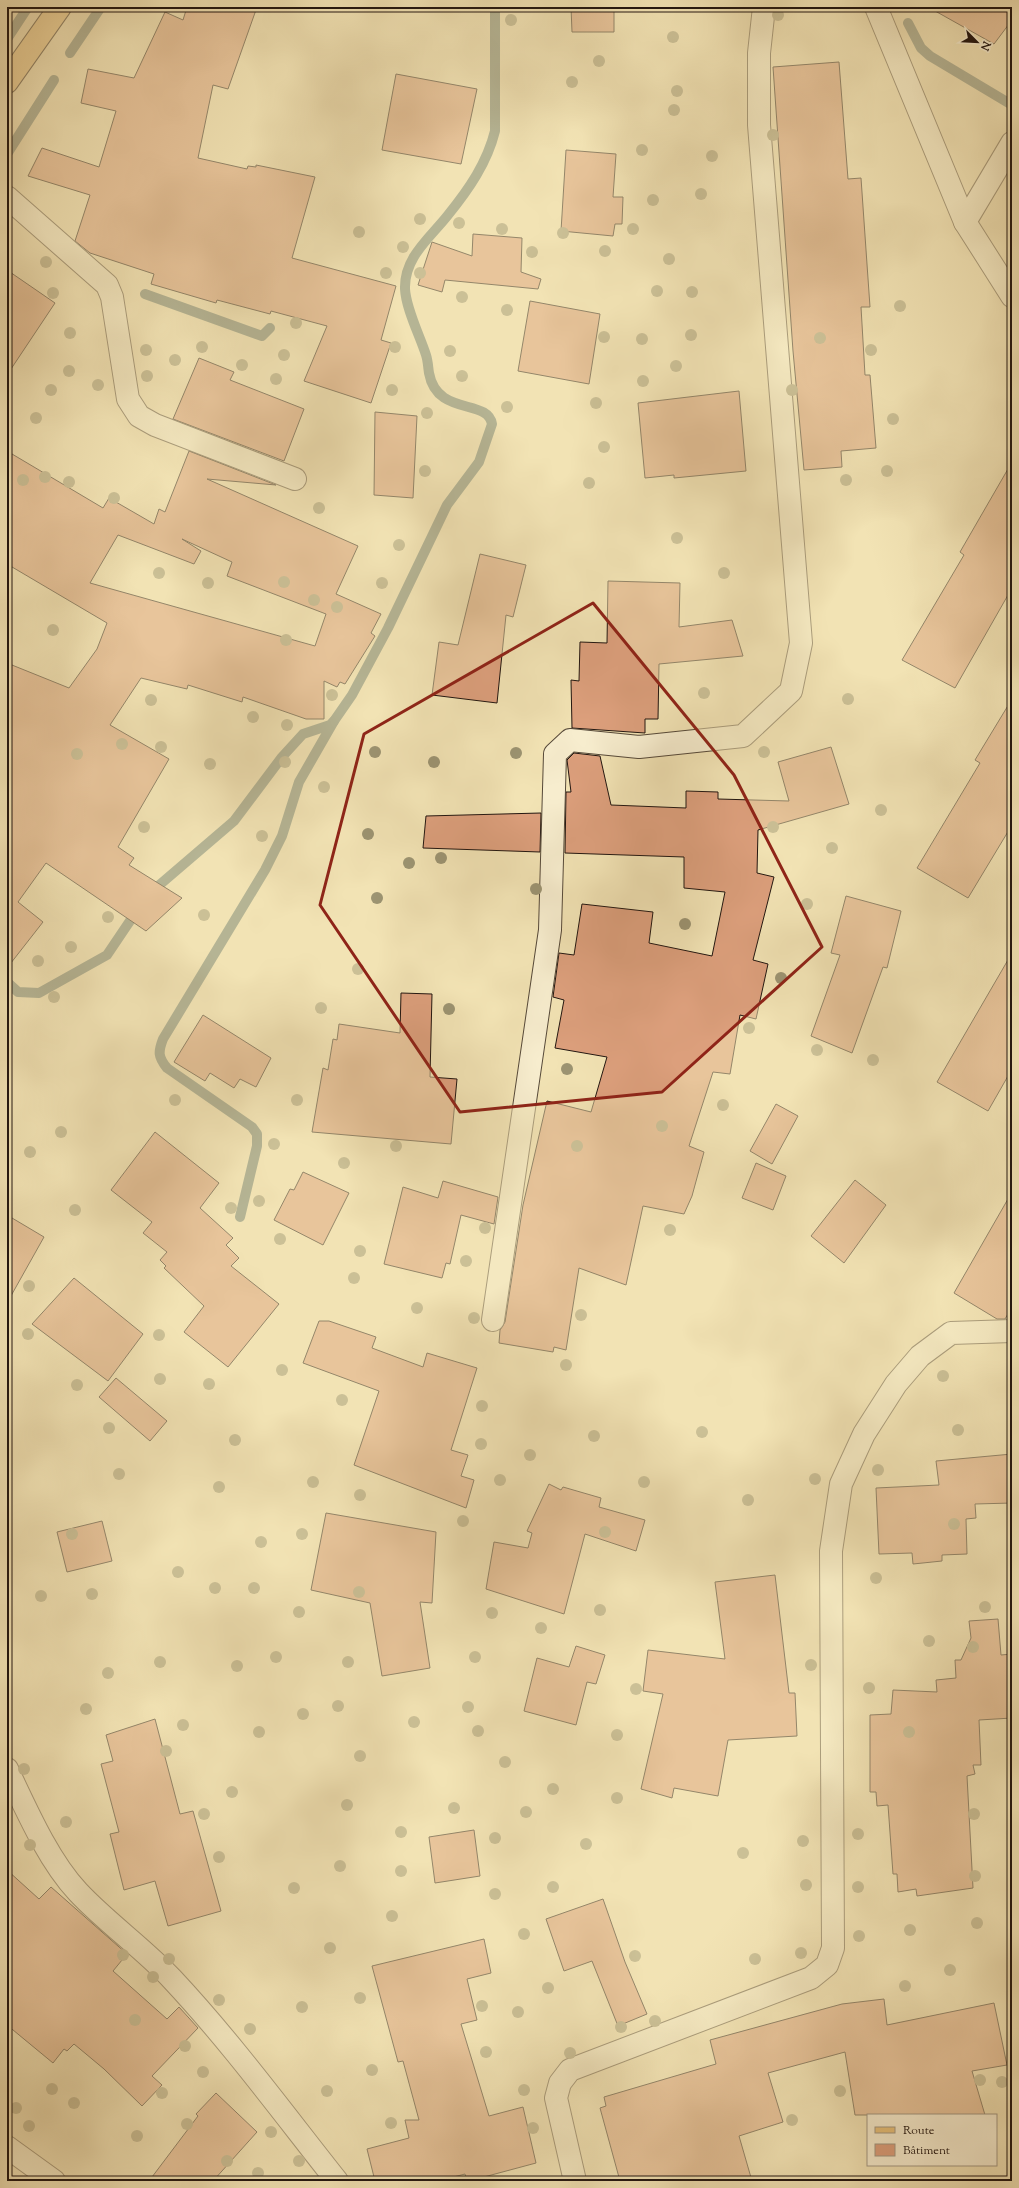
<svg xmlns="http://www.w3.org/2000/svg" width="1019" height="2188" viewBox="0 0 1019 2188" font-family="'Sorts Mill Goudy',serif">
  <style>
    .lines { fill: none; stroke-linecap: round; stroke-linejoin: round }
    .stream { stroke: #6b7b6e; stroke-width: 10 }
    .building { fill: #dc9f7c; stroke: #221610; fill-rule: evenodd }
    .street-casing { stroke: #564939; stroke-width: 24 }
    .primary-casing { stroke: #221610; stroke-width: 24 }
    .street { stroke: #f7edce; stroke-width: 22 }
    .primary { stroke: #e9c27a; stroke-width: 22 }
    .tree { fill: #9c9472 }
    .marked { fill: none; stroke: #8f2418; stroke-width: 3; stroke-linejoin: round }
  </style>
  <rect width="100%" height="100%" fill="#f2e3b4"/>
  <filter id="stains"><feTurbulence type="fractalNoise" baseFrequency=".005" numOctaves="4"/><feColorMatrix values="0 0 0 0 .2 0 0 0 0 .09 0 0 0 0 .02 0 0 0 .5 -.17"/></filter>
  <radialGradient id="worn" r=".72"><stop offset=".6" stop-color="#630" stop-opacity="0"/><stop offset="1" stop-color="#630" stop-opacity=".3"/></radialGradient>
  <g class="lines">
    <g class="stream">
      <path d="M908,23L921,48L930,56L1012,105"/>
      <path d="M7,39L28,7"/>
      <path d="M70,53L101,7"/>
      <path d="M7,154L54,80"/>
      <path d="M145,294L262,336L270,328"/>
      <path d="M150,893L234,821L282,757L303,734L330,725L334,721"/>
      <path d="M7,982L18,992L39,993L107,955L138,909"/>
      <path d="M240,1217L257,1146V1134L252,1127L167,1068C158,1057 158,1052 163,1039L265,870L282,836L299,782L334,721L352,695L388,628L447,505L479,462L492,424C488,398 437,417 429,373C428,367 428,361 426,355C420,336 406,309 405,289C404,257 430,238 448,215C469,189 487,163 495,131V7"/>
    </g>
  </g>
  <g class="building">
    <path d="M187,7H257L228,89L213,85L198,158L247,169L248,166L256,167V165L315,177L292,258L396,286L381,340L391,343L371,403L304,381L327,326L271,311L270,314L217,300L216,303L151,284L154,274L90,253L75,241L90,195L28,176L42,148L99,167L116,111L81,103L88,69L134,78L165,12L183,20Z"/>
    <path d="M571,7H614V32H572Z"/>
    <path d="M928,7H1012V20L994,44Z"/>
    <path d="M839,62L848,179L861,178L870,307H861L865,375H870L876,448L841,451L842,467L804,470L793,351L773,67Z"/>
    <path d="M396,74L477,89L461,164L382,150Z"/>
    <path d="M566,150L616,154L613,197H623L622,224H615L613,236L561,231Z"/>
    <path d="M473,234L522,238L521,272L541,279L538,289L445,280L442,292L418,285L432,242L472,256Z"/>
    <path d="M7,270L55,303L7,375Z"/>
    <path d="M530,301L600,314L589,384L518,371Z"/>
    <path d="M199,358L234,372L230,380L304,409L284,461L173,419Z"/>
    <path d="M739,391L746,471L674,478V475L645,478L638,403Z"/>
    <path d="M375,412L417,416L413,498L374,495Z"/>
    <path d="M7,451L103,508L109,498L154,524L159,509L165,512L189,451L276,485L207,479L358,546L336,594L381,614L371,633L375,636L345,684L340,682L337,687L324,681V719H306L243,697L242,702L188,685L187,689L141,678L110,725L169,759L118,847L134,858L129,865L182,898L146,931L46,863L18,902L43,922L7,968V663L69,688L97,649L107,623L7,564ZM118,535L194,564L201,551L182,539L232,562L227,576L326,614L315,646L90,583Z"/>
    <path d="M1012,462V588L955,688L902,660L964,555L960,552Z"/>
    <path d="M480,554L526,565L513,617L506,615L497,703L432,695L439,642L458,645Z"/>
    <path d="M608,581L680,583L679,627L732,620L743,656L659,664L658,719H645V733L572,728L571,680L579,681L580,642L607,643Z"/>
    <path d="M1012,699V825L968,898L917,868L980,763L975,760Z"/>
    <path d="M831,747L849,804L758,830L757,873L774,877L753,960L768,964L756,1019L740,1015L730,1074L713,1072L689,1146L704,1152L692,1196L684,1214L643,1206L626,1285L579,1268L566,1350L554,1347L553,1352L499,1343L500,1330L505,1322L523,1205L547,1101L591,1112L607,1057L555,1048L564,1000L553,997L559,953L574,955L582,904L653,912L649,943L712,956L725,892L684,888V857L565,853L566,792H571L567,760L574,753L600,756L611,805L686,808V791L718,792V799L789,801L778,762Z"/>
    <path d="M541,813L540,852L423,848L426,816Z"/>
    <path d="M846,896L901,911L887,968L883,967L852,1053L811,1036L840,955L831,953Z"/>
    <path d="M1012,953V1069L988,1111L937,1082Z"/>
    <path d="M401,993L432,994L430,1077L457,1079L451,1144L312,1132L323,1068L328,1070L333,1039L337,1040L339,1024L400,1033Z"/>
    <path d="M203,1015L271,1058L256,1087L240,1079L234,1088L210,1073L205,1081L174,1062Z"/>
    <path d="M776,1104L798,1116L772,1164L750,1151Z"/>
    <path d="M155,1132L219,1183L200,1208L233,1238L226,1245L239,1258L231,1266L279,1304L228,1367L184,1332L204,1306L164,1268L166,1266L160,1260L167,1252L143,1233L152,1222L111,1190Z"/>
    <path d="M756,1163L786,1176L773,1210L742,1198Z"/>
    <path d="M303,1172L349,1193L323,1245L274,1220L290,1189L294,1190Z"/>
    <path d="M855,1180L886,1205L844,1263L811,1236Z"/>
    <path d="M443,1181L498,1197L494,1224L461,1215L450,1264L446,1263L442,1278L384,1264L403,1187L438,1198Z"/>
    <path d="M1012,1192V1307L1005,1319H997L954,1293Z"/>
    <path d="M7,1215L44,1237L7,1303Z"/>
    <path d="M74,1278L143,1334L108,1381L32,1324Z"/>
    <path d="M319,1321H329L376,1337L372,1348L423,1367L427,1353L477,1368L451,1450L468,1455L461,1476L474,1480L466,1508L354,1465L379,1391L303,1363Z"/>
    <path d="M116,1378L167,1421L150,1441L99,1397Z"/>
    <path d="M1012,1454V1503L975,1504L976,1518L966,1519L967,1554L942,1555V1561L913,1564L912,1553L879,1554L876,1488L939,1485L936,1461Z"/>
    <path d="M549,1484L561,1490L563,1487L601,1498L599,1507L645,1520L636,1551L585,1534L564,1614L486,1589L494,1542L528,1548L532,1533L527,1531Z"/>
    <path d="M326,1513L436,1532L432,1603L420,1602L430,1668L382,1676L370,1603L311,1590Z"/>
    <path d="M102,1521L112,1561L67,1572L57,1532Z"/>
    <path d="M775,1575L789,1693H795L797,1736L728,1740L718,1796L674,1788L672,1798L641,1789L663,1694L643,1691L648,1650L725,1659L715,1582Z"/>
    <path d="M998,1619L1001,1655L1012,1654V1718L979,1720L981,1765H973L975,1774L967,1776L973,1888L917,1896L916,1889L898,1892L897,1874H893L888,1805L877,1806L876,1792H870V1715L891,1714L893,1690L937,1692L936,1680L956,1678L955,1660H961L971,1638L969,1621Z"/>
    <path d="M576,1646L605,1655L596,1684L587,1682L576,1725L524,1711L537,1658L569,1667Z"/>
    <path d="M155,1719L180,1814L193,1811L221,1911L168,1926L155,1881L124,1890L110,1834L119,1832L101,1764L113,1761L106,1735Z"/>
    <path d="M474,1830L480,1876L435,1883L429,1837Z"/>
    <path d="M7,1870L39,1899L51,1887L127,1954L113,1971L167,2019L179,2007L198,2028L152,2076L162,2085L142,2106L104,2069L74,2044L67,2051L64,2049L53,2063L7,2025Z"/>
    <path d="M603,1899L625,1962L647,2014L618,2026L592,1961L564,1971L546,1919Z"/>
    <path d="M484,1939L491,1973L467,1979L477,2020L461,2024L489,2116L523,2107L536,2163L469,2181H467L465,2174L438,2181H375L367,2149L409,2138L405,2120H419L403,2061L398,2062L372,1966Z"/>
    <path d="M884,1999L887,2025L994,2003L1007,2065L972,2071L985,2115H855L845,2052L768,2073L783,2122L739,2136L752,2181H620L600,2108L606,2106L604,2097L716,2064L710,2040L842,2004Z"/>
    <path d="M216,2093L257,2132L213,2181H149L198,2116L196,2114Z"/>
  </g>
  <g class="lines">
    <defs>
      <g id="street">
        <path d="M876,7L965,222L1012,296"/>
        <path d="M7,197L107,285L112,297L128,399L139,416L155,425L295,479"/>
        <path d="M965,222L1012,143"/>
        <path d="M493,1320L550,930L555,754L570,740L639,747L743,736L791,691L801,643L759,125V53L764,7"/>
        <path d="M7,1769C26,1809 48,1860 78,1892C107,1923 143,1948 172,1979C231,2042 283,2113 337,2181"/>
        <path d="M7,2147L54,2181"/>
        <path d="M575,2181L556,2098L560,2083L570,2070L811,1978L827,1965L833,1948L831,1551L841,1484L864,1434L896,1384L920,1356L951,1333L1012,1331"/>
      </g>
      <path id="primary" d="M7,82L60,7"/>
    </defs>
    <use href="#street" class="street-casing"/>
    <use href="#primary" class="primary-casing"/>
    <use href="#street" class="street"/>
    <use href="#primary" class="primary"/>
  </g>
  <g class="tree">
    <circle cx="778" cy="15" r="6"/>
    <circle cx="511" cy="20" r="6"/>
    <circle cx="673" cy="37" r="6"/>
    <circle cx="599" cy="61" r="6"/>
    <circle cx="572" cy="82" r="6"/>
    <circle cx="677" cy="91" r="6"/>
    <circle cx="674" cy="110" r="6"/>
    <circle cx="773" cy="135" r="6"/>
    <circle cx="642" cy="150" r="6"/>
    <circle cx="712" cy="156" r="6"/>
    <circle cx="701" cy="194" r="6"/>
    <circle cx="653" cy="200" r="6"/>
    <circle cx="420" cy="219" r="6"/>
    <circle cx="459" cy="223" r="6"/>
    <circle cx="502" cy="229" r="6"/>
    <circle cx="633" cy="229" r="6"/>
    <circle cx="359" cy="232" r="6"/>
    <circle cx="563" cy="233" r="6"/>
    <circle cx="403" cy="247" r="6"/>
    <circle cx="605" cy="251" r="6"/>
    <circle cx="532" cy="252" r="6"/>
    <circle cx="669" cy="259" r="6"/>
    <circle cx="46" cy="262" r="6"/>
    <circle cx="386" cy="273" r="6"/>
    <circle cx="420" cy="273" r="6"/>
    <circle cx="657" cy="291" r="6"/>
    <circle cx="692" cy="292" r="6"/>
    <circle cx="53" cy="293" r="6"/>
    <circle cx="462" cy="297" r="6"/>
    <circle cx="900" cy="306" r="6"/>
    <circle cx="507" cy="310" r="6"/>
    <circle cx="296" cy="323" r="6"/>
    <circle cx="70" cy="333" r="6"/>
    <circle cx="691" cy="335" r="6"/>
    <circle cx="604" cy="337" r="6"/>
    <circle cx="820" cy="338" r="6"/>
    <circle cx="642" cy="339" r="6"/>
    <circle cx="202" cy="347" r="6"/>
    <circle cx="395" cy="347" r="6"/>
    <circle cx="146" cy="350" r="6"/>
    <circle cx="871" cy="350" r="6"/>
    <circle cx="450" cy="351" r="6"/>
    <circle cx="284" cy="355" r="6"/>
    <circle cx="175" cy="360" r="6"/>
    <circle cx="242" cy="365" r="6"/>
    <circle cx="676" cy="366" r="6"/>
    <circle cx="69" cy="371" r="6"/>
    <circle cx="147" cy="376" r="6"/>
    <circle cx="462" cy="376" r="6"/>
    <circle cx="276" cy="379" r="6"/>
    <circle cx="643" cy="381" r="6"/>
    <circle cx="98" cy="385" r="6"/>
    <circle cx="51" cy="390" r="6"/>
    <circle cx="392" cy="390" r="6"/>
    <circle cx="792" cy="390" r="6"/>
    <circle cx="596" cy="403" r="6"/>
    <circle cx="507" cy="407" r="6"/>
    <circle cx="427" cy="413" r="6"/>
    <circle cx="36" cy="418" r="6"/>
    <circle cx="893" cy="419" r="6"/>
    <circle cx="604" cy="447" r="6"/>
    <circle cx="425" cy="471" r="6"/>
    <circle cx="887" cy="471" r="6"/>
    <circle cx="45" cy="477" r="6"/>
    <circle cx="23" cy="480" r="6"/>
    <circle cx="846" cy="480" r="6"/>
    <circle cx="69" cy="482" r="6"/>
    <circle cx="589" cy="483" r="6"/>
    <circle cx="114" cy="498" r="6"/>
    <circle cx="319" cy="508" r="6"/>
    <circle cx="677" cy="538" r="6"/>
    <circle cx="399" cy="545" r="6"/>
    <circle cx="159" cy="573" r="6"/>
    <circle cx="724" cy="573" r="6"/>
    <circle cx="284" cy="582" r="6"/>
    <circle cx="208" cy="583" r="6"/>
    <circle cx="382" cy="583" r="6"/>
    <circle cx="314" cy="600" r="6"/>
    <circle cx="337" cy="607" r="6"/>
    <circle cx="53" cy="630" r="6"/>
    <circle cx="286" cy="640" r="6"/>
    <circle cx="704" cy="693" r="6"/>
    <circle cx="332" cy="695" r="6"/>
    <circle cx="848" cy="699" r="6"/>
    <circle cx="151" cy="700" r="6"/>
    <circle cx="253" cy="717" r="6"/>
    <circle cx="287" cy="725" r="6"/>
    <circle cx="122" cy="744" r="6"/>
    <circle cx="161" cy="747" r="6"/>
    <circle cx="375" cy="752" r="6"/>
    <circle cx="764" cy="752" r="6"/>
    <circle cx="516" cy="753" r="6"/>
    <circle cx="77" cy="754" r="6"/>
    <circle cx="285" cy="762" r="6"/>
    <circle cx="434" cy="762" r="6"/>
    <circle cx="210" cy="764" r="6"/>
    <circle cx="324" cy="787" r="6"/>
    <circle cx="881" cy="810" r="6"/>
    <circle cx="144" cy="827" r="6"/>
    <circle cx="773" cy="827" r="6"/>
    <circle cx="368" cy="834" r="6"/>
    <circle cx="262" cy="836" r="6"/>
    <circle cx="832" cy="848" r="6"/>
    <circle cx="441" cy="858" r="6"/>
    <circle cx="409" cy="863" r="6"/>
    <circle cx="536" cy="889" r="6"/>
    <circle cx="377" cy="898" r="6"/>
    <circle cx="807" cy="904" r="6"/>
    <circle cx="204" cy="915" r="6"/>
    <circle cx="108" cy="917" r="6"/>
    <circle cx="685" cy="924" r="6"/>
    <circle cx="71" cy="947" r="6"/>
    <circle cx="38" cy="961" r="6"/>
    <circle cx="358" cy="969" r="6"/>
    <circle cx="781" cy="978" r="6"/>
    <circle cx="54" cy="997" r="6"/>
    <circle cx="321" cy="1008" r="6"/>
    <circle cx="449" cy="1009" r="6"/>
    <circle cx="749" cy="1028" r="6"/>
    <circle cx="817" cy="1050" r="6"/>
    <circle cx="873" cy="1060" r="6"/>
    <circle cx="567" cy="1069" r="6"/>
    <circle cx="175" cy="1100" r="6"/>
    <circle cx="297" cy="1100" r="6"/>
    <circle cx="723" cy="1105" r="6"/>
    <circle cx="662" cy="1126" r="6"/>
    <circle cx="61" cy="1132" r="6"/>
    <circle cx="274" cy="1144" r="6"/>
    <circle cx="396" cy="1146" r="6"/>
    <circle cx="577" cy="1146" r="6"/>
    <circle cx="30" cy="1152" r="6"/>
    <circle cx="344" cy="1163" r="6"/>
    <circle cx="259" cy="1201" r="6"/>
    <circle cx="231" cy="1208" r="6"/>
    <circle cx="75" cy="1210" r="6"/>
    <circle cx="485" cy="1228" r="6"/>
    <circle cx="670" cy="1230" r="6"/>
    <circle cx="280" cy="1239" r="6"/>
    <circle cx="360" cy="1251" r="6"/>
    <circle cx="466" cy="1261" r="6"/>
    <circle cx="354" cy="1278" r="6"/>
    <circle cx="29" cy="1286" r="6"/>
    <circle cx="417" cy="1308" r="6"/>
    <circle cx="581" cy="1315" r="6"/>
    <circle cx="474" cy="1318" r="6"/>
    <circle cx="28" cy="1334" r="6"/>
    <circle cx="159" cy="1335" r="6"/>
    <circle cx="566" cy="1365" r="6"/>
    <circle cx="282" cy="1370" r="6"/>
    <circle cx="943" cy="1376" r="6"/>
    <circle cx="160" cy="1379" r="6"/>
    <circle cx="209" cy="1384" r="6"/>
    <circle cx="77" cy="1385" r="6"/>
    <circle cx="342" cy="1400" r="6"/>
    <circle cx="482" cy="1406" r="6"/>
    <circle cx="109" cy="1428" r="6"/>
    <circle cx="958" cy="1430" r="6"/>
    <circle cx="702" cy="1432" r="6"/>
    <circle cx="594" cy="1436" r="6"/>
    <circle cx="235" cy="1440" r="6"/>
    <circle cx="481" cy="1444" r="6"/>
    <circle cx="530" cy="1455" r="6"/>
    <circle cx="878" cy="1470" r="6"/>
    <circle cx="119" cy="1474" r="6"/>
    <circle cx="815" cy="1479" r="6"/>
    <circle cx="500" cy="1480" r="6"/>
    <circle cx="313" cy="1482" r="6"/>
    <circle cx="644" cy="1482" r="6"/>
    <circle cx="219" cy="1487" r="6"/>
    <circle cx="360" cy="1495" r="6"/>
    <circle cx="748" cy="1500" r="6"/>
    <circle cx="463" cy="1521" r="6"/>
    <circle cx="954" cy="1524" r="6"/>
    <circle cx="605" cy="1532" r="6"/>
    <circle cx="72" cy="1534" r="6"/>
    <circle cx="302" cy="1534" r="6"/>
    <circle cx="261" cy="1542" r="6"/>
    <circle cx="178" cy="1572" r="6"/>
    <circle cx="876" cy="1578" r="6"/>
    <circle cx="215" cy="1588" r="6"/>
    <circle cx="254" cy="1588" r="6"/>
    <circle cx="359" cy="1592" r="6"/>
    <circle cx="92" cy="1594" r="6"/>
    <circle cx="41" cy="1596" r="6"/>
    <circle cx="985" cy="1607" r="6"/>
    <circle cx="600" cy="1610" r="6"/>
    <circle cx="299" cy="1612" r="6"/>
    <circle cx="492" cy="1613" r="6"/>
    <circle cx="541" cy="1628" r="6"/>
    <circle cx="929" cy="1641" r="6"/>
    <circle cx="973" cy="1647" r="6"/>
    <circle cx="276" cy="1657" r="6"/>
    <circle cx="475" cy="1657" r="6"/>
    <circle cx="160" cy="1662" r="6"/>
    <circle cx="348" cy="1662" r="6"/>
    <circle cx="811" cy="1665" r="6"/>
    <circle cx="237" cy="1666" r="6"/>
    <circle cx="108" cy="1673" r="6"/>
    <circle cx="869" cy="1688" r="6"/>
    <circle cx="636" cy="1689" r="6"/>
    <circle cx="338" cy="1706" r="6"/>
    <circle cx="468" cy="1707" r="6"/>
    <circle cx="86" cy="1709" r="6"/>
    <circle cx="303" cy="1714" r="6"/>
    <circle cx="414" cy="1722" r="6"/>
    <circle cx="183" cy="1725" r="6"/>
    <circle cx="478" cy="1731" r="6"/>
    <circle cx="259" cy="1732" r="6"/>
    <circle cx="909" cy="1732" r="6"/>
    <circle cx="617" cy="1735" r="6"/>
    <circle cx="166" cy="1751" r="6"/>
    <circle cx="360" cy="1756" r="6"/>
    <circle cx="505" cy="1762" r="6"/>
    <circle cx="24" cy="1769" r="6"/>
    <circle cx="553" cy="1789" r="6"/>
    <circle cx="232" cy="1792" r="6"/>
    <circle cx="617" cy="1798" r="6"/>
    <circle cx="347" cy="1805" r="6"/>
    <circle cx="454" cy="1808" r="6"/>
    <circle cx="526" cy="1812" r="6"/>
    <circle cx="204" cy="1814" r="6"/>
    <circle cx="974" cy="1814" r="6"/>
    <circle cx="66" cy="1822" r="6"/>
    <circle cx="401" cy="1832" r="6"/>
    <circle cx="858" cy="1834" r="6"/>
    <circle cx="495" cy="1838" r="6"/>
    <circle cx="803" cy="1841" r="6"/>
    <circle cx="586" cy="1844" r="6"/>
    <circle cx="30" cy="1845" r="6"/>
    <circle cx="743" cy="1853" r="6"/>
    <circle cx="219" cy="1857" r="6"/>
    <circle cx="340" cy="1866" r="6"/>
    <circle cx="401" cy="1871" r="6"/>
    <circle cx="975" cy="1876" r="6"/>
    <circle cx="806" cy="1885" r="6"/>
    <circle cx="553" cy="1887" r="6"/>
    <circle cx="858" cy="1887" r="6"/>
    <circle cx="294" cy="1888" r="6"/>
    <circle cx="495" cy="1894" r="6"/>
    <circle cx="392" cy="1916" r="6"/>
    <circle cx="977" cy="1923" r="6"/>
    <circle cx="910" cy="1930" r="6"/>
    <circle cx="524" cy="1934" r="6"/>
    <circle cx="859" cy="1936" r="6"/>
    <circle cx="330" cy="1948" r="6"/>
    <circle cx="801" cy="1953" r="6"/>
    <circle cx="123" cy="1955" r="6"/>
    <circle cx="635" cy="1956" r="6"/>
    <circle cx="169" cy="1959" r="6"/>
    <circle cx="755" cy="1959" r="6"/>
    <circle cx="950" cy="1970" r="6"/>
    <circle cx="153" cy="1977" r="6"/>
    <circle cx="905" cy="1986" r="6"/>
    <circle cx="548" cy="1988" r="6"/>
    <circle cx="360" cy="1998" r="6"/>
    <circle cx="219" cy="2000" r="6"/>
    <circle cx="482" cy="2006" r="6"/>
    <circle cx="302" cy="2007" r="6"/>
    <circle cx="518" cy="2012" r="6"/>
    <circle cx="135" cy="2020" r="6"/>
    <circle cx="655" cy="2021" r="6"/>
    <circle cx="621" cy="2027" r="6"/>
    <circle cx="250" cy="2029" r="6"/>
    <circle cx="185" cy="2046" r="6"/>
    <circle cx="486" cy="2052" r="6"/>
    <circle cx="570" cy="2053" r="6"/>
    <circle cx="372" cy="2070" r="6"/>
    <circle cx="203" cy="2072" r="6"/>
    <circle cx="980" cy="2080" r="6"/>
    <circle cx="1002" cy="2082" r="6"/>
    <circle cx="52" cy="2089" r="6"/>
    <circle cx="524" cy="2090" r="6"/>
    <circle cx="327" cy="2091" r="6"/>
    <circle cx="840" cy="2091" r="6"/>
    <circle cx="162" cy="2093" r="6"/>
    <circle cx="74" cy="2103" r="6"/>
    <circle cx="16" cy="2108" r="6"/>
    <circle cx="792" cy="2120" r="6"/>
    <circle cx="391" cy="2123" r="6"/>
    <circle cx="187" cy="2124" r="6"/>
    <circle cx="29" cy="2126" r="6"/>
    <circle cx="533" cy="2128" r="6"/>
    <circle cx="271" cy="2132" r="6"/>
    <circle cx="137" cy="2136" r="6"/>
    <circle cx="227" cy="2161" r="6"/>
    <circle cx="299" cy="2161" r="6"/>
    <circle cx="258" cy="2173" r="6"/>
  </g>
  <path d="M0 0H1019V2188H0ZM593,603L734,775L822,947L662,1092L460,1112L320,905L364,734Z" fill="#f2e3b4" fill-opacity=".55" fill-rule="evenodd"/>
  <path class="marked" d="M593,603L734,775L822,947L662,1092L460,1112L320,905L364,734Z"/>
  <rect width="1019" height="2188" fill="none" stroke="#f2e3b4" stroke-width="24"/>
  <rect x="8" y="8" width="1003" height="2172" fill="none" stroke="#221610" stroke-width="2"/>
  <rect x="12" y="12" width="995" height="2164" fill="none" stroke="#221610"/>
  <rect x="867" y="2114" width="130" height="52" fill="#f7edce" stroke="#a29782"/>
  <rect x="875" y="2127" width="20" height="6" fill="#e9c27a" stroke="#a29782"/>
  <text x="903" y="2134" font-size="12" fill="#221610">Route</text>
  <rect x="875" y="2144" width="20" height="12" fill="#dc9f7c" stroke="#a29782"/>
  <text x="903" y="2154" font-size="12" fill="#221610">Bâtiment</text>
  <g transform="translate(977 42) rotate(114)" stroke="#f7edce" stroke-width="3" paint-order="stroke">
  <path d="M0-3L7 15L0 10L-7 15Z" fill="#221610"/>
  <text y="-6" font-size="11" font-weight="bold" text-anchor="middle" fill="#221610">N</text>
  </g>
  <rect width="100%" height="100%" filter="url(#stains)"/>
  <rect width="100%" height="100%" fill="url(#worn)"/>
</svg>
